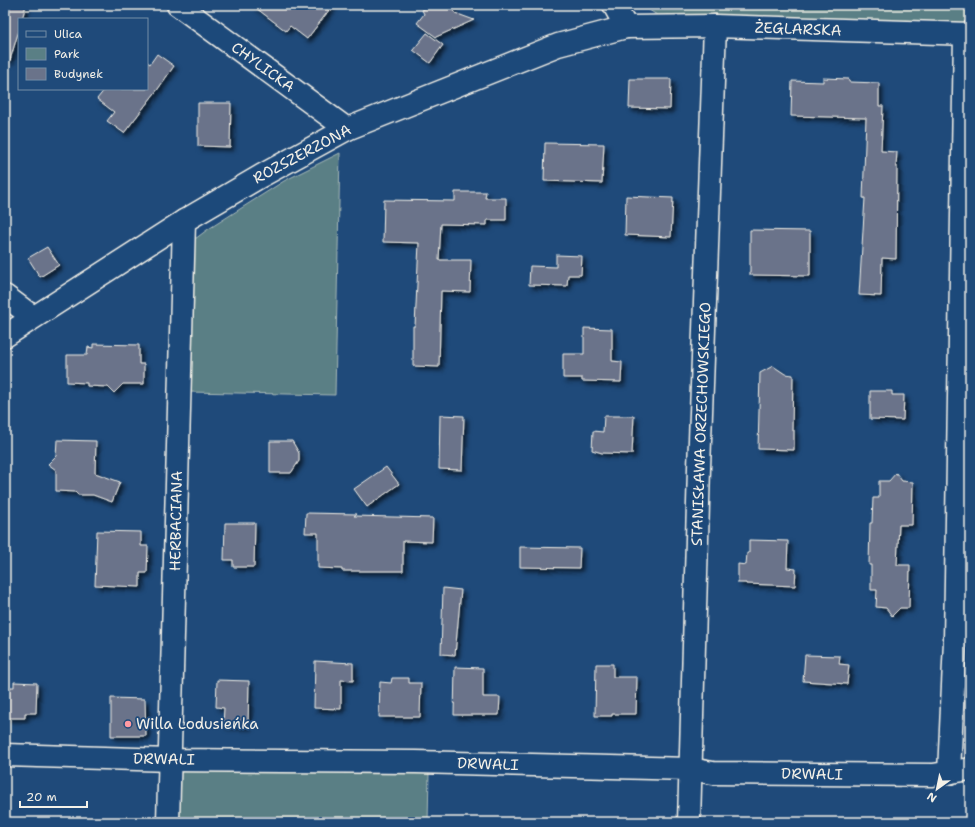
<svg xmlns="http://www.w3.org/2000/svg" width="975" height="827" viewBox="0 0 975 827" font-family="'Shantell Sans',sans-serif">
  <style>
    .built { fill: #36567f }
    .green { fill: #5a7f85; stroke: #a7b8b6 }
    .building { fill: #6a738a; stroke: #f4f1e8; filter: url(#shadow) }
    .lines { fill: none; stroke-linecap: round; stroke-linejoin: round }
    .street-casing { stroke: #f4f1e8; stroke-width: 25 }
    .street { stroke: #1f4a7a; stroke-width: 22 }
    .poi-dot { fill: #ff9aa2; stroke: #1f4a7a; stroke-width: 1.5 }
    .labels { text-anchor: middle; stroke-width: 3.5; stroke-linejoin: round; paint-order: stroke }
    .street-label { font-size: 15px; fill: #f4f1e8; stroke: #1f4a7a }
    .poi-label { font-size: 15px; fill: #f4f1e8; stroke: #1f4a7a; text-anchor: start }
  </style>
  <defs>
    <filter id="shadow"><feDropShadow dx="3.5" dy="3.5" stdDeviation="2" flood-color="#0009"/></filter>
  </defs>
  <rect width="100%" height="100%" fill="#1f4a7a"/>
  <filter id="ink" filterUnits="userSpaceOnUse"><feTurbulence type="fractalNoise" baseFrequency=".025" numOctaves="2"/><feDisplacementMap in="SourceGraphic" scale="8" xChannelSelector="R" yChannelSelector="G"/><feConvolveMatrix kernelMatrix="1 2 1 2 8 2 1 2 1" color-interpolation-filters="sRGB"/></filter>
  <g filter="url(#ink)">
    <path class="built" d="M965,684H970V759H963Z"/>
    <g class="green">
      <path d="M641,5H970V23L662,18Z"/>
      <path d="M340,153L335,395L188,392L191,242L207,230L284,181Z"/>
      <path d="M176,768L429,773L428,822H174Z"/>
    </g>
    <g class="building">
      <path d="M5,5H26L22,19H19V30L10,60H5Z"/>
      <path d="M252,5H333L307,39L290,26L286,31Z"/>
      <path d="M435,5H452L455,13L474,20L436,37L417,23L424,14L422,10Z"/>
      <path d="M427,33L443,45L430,63L413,50Z"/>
      <path d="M157,54L174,66L158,89L124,133L107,121L114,112L97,99L105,89H147V62L150,64Z"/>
      <path d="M823,78L849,79V82L879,83V106H883L881,151L897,152L896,166H897L896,259L882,258L881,296L859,295L865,198H863L866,118L791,116L792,81L823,82Z"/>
      <path d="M630,79H671L670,109L629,108Z"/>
      <path d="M198,103H231L230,147L198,146Z"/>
      <path d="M545,143L604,144L602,183L544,181Z"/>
      <path d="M455,192H486L485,198H506V220H487V225L441,224L439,260H471L470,292L441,291L439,367L413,366V326H415L419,243L383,242L384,200L455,201Z"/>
      <path d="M626,196L673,198L671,237L625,235Z"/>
      <path d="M750,230L810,231V276L750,275Z"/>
      <path d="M47,247L59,265L40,277L28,258Z"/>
      <path d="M556,255L582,256L581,275H568L567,286L529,285L530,266L556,267Z"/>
      <path d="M584,328L612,329V361L622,362L621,382L582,381V378H563V354H584Z"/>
      <path d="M93,344L139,345V364H144V384H123L114,393L108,387L87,386V383L67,382V355H87L88,347L93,348Z"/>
      <path d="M773,366L785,374L793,375L792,430H794V450L758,449L760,373Z"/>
      <path d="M870,391H892V395H904L903,420L870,419Z"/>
      <path d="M440,415L464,416L462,470L439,469Z"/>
      <path d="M604,416H634L632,454L602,453L592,450L593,431L603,432Z"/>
      <path d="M57,440L96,441L95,473L120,482L112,502L93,495H78L75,492L56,491V470L48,464L56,456Z"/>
      <path d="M270,441H292L299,453V461L291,473H270Z"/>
      <path d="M386,467L399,484L367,507L354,489Z"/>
      <path d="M896,473L902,481L913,482L912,525H899L897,565H910L909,608H900L892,616L886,608L876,607L877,590H871V565H869L870,523H872L873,498H879V481H889Z"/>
      <path d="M306,513L357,514L354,516L433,518L432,542L403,541V571H342V569L318,568V533H305Z"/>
      <path d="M225,523H255L254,567H233V560H224Z"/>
      <path d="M97,531L141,532V546H148L147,573H140V587L95,585Z"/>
      <path d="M749,540L788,541L787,568L796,569L795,586L746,584V583H738V564L746,565L747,553H749Z"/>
      <path d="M520,547L580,548L579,568L520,567Z"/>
      <path d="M443,588L461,590L455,655L441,654Z"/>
      <path d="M805,655L840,656L839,664L849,665L847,684L803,681Z"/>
      <path d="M315,661L353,663V681L341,680V709L314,708Z"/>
      <path d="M596,664H613V677H637L636,714H612V716H595Z"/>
      <path d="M455,667L483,668V697H500L499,715H454Z"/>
      <path d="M392,678H409V683H421L420,717H379L380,682L391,683Z"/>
      <path d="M217,680L249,681L248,726L223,725L224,708L216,707Z"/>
      <path d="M14,682L37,683L36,713H25V718H5V687H14Z"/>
      <path d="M111,698L145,699L146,736H111Z"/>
    </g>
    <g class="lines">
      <defs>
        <g id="street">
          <path d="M178,5L347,129"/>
          <path d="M614,5L626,27"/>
          <path d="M5,296L33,317"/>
          <path d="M5,336L184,221L261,176L347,129L558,45L626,27L715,26L970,34"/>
          <path d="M5,755L170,760L416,762L690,769L713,773L933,775L970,769"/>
          <path d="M949,773L955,641L965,34"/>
          <path d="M168,822L184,221"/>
          <path d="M689,822L699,468L715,26"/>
        </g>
      </defs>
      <use href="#street" class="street-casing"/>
      <use href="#street" class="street"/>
    </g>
  </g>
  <circle class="poi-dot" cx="128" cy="724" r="4"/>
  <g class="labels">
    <g class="street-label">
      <text transform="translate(798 29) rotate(2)" y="5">ŻEGLARSKA</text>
      <text transform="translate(263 67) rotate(36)" y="5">CHYLICKA</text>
      <text transform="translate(302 154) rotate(-28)" y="5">ROZSZERZONA</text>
      <text transform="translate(701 424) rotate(-88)" y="5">STANISŁAWA ORZECHOWSKIEGO</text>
      <text transform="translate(176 521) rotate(-89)" y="5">HERBACIANA</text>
      <text transform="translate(164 759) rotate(1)" y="5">DRWALI</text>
      <text transform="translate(488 764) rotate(2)" y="5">DRWALI</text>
      <text transform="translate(812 774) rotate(1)" y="5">DRWALI</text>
    </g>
    <g class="poi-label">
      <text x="136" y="729">Willa Lodusieńka</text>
    </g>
  </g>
  <rect width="975" height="827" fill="none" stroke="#1f4a7a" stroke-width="20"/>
  <rect x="10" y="10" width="955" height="807" fill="none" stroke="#f4f1e8" stroke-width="1.5" filter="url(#ink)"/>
  <rect x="18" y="18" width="130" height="72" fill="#1f4a7a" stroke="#748da6"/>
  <rect x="26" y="31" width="20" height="6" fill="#1f4a7a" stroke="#748da6"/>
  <text x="54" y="38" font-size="12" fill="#f4f1e8">Ulica</text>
  <rect x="26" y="48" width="20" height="12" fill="#5a7f85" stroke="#748da6"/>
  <text x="54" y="58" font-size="12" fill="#f4f1e8">Park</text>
  <rect x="26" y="68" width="20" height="12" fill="#6a738a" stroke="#748da6"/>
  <text x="54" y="78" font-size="12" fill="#f4f1e8">Budynek</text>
  <g transform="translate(937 789) rotate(213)" stroke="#1f4a7a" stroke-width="3" paint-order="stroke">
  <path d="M0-3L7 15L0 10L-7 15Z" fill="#f4f1e8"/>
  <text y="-6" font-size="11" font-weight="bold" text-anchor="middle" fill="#f4f1e8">N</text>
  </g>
  <path d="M20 801v6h67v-6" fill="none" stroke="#f4f1e8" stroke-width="2"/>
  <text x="26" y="801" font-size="12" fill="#f4f1e8" stroke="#1f4a7a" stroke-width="3" paint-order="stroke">20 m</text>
</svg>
